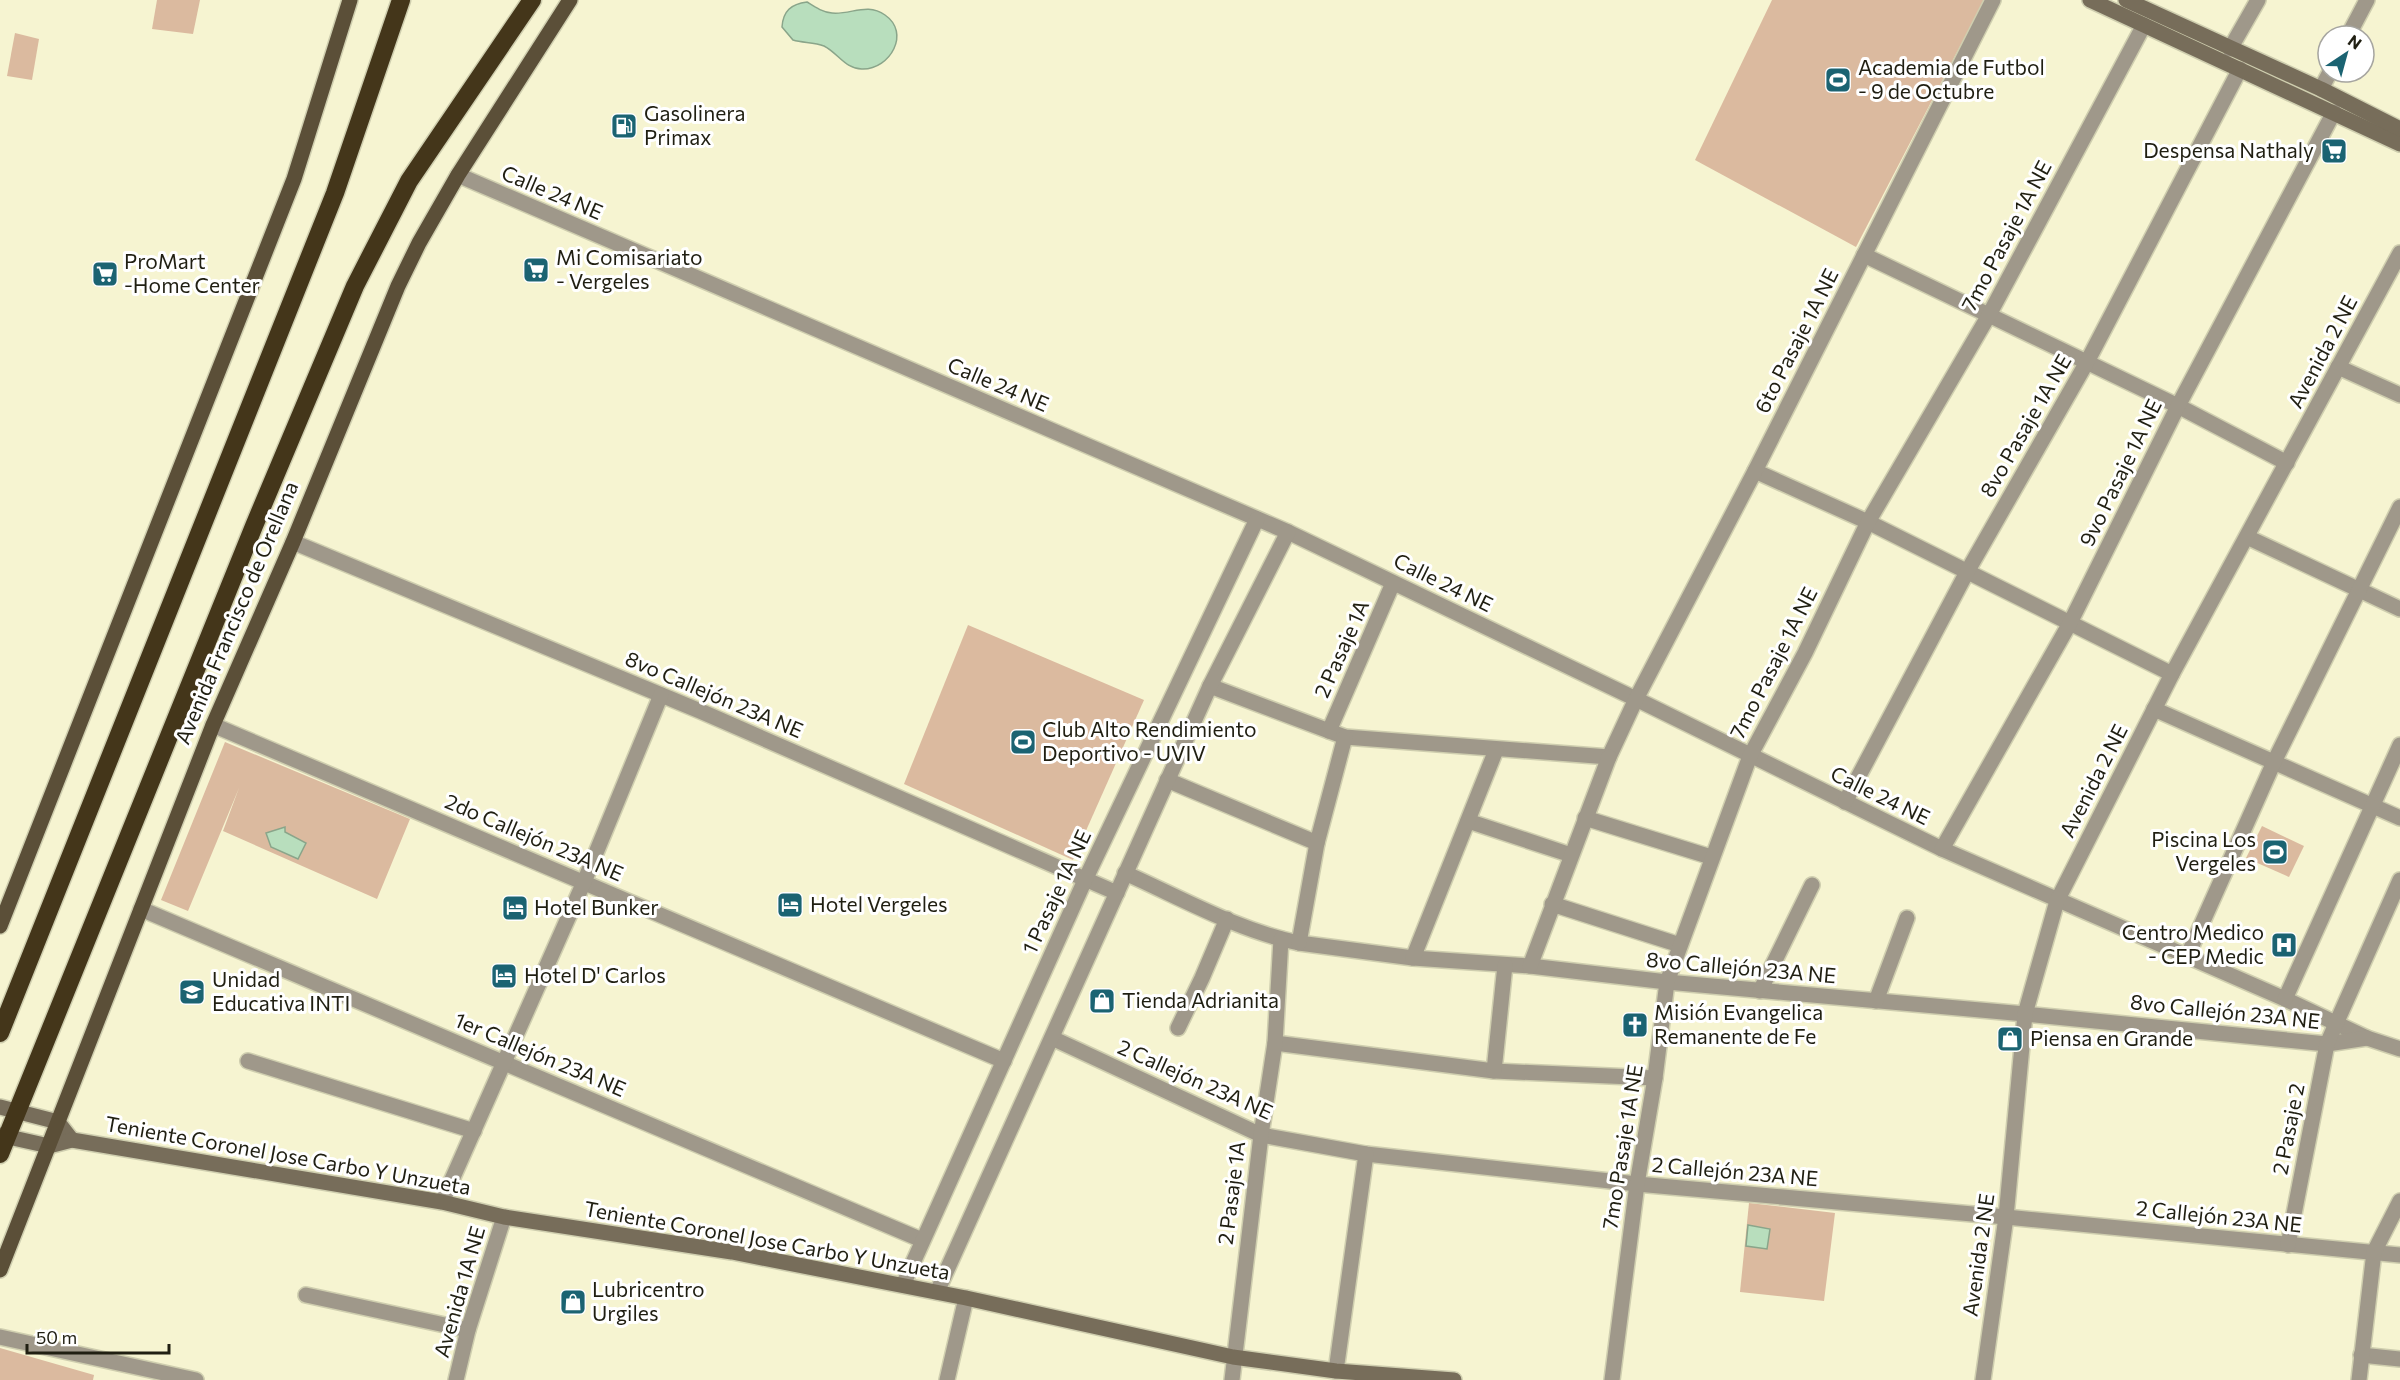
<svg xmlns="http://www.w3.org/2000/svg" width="2400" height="1380" viewBox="0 0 2400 1380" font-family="Commissioner,sans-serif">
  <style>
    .green { fill: #dbba9f }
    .water { fill: #b8debd; stroke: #8aa58a; stroke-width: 1.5 }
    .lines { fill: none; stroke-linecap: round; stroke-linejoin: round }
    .street-casing { stroke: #cfceaf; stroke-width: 18 }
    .secondary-casing { stroke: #cfceaf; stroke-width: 18 }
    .primary-casing { stroke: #cfceaf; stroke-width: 18 }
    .highway-casing { stroke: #cfceaf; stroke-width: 21 }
    .street { stroke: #9f988a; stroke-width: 15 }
    .secondary { stroke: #776d5a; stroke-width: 15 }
    .primary { stroke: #5b4f38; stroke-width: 15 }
    .highway { stroke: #44361a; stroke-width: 18 }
    .labels { text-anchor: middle; stroke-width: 6; stroke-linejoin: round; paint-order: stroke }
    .poi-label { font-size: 21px; fill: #201f12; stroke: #fff; text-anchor: start }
    .street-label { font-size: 21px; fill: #201f12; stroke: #fff }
  </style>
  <rect width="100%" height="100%" fill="#f6f4d1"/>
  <g class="green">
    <path d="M157,0H200L193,34L152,29Z"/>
    <path d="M1772,0H1984L1856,247L1695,160Z"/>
    <path d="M15,33L39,39L32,80L7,76Z"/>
    <path d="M968,625L1144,700L1073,860L904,784Z"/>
    <path d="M225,742L410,819L377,899L223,831L239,788L188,911L161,900Z"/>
    <path d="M2262,826L2304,846L2289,877L2246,858Z"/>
    <path d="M1749,1203L1835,1213L1824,1301L1740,1292Z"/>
    <path d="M0,1348L94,1375L93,1380H0Z"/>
  </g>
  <g class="water">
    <path d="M807,2C815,7 822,12 832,13C851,15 867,2 885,15C911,33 890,69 863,69C846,70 838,53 824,46C814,42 803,43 793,40L782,27C783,11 791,4 807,2Z"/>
    <path d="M285,827V832L306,843L298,859L271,847L266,833Z"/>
    <path d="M1748,1225L1770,1229L1767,1249L1746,1246Z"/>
  </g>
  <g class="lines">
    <defs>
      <g id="street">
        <path d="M2348,36L2367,0"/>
        <path d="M2230,49L2258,0"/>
        <path d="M2321,89L2330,72"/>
        <path d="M458,175L1288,532L1636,699L1942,849L2285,999L2367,1038L2400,1049"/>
        <path d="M1864,255L2178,406L2287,463"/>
        <path d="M2338,367L2400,395"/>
        <path d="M1755,471L1868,522L2172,674"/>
        <path d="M2247,537L2400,609"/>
        <path d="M293,542L700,711L1117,893"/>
        <path d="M1210,686L1345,737L1609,757L1636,699L1755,471L1993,0"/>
        <path d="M2154,709L2400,818"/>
        <path d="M213,725L1004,1061"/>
        <path d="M1329,731L1393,583"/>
        <path d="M1167,780L1317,843"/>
        <path d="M1845,802L1967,572L2087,362L2240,69"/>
        <path d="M1585,818L1711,857"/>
        <path d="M1468,821L1571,855"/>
        <path d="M1942,849L2070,623L2178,406L2334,112"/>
        <path d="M1125,873C1181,898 1239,931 1299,943L1413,958L1530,966L1667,982L2025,1014L2327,1044L2367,1038"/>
        <path d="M1552,904L1680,945"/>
        <path d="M141,909L922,1240"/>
        <path d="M1299,943L1317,843L1345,737"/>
        <path d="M2187,957L2274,762L2400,507"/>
        <path d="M1413,958L1496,750"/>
        <path d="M1530,966L1609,757"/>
        <path d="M1760,991L1812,885"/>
        <path d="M2285,999L2400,745"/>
        <path d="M1876,1001L1907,918"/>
        <path d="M1178,1028L1202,978L1227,919"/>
        <path d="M1052,1038L1261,1135L1366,1154L1637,1184L2006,1217L2400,1255"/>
        <path d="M1275,1043L1494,1071L1655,1078"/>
        <path d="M248,1061L474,1131"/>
        <path d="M1494,1071L1505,965"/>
        <path d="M442,1202L584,882L661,695"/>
        <path d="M2288,1245L2327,1044L2400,880"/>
        <path d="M903,1285L1085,880L1257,519"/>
        <path d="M937,1292L1210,686L1288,532"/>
        <path d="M306,1295L468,1330"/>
        <path d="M0,1337L196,1380"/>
        <path d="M2361,1355L2400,1359"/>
        <path d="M1336,1371L1366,1154"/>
        <path d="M456,1380L468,1330L504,1217"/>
        <path d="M947,1380L966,1298"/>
        <path d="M1232,1380L1261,1135L1275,1043L1281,939"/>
        <path d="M1612,1380L1637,1184L1655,1078L1667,982L1750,756L1805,653L1868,522L1989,315L2144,25"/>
        <path d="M1983,1380L2006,1217L2025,1014L2057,901L2172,674L2400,253"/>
        <path d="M2359,1380L2374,1252L2400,1201"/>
      </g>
      <g id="secondary">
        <path d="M2090,0L2400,144"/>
        <path d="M2126,0L2321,89L2400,129"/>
        <path d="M0,1107L58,1122L72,1140"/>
        <path d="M0,1135L49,1146L72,1140L442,1202L504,1217L732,1252L966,1298L1233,1357L1336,1371L1454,1380"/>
      </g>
      <g id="primary">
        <path d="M0,926L294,179L350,0"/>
        <path d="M0,1270L213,725L293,542L398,286L419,243L458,175L570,0"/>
      </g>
      <g id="highway">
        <path d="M0,1033L335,193L401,0"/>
        <path d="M0,1154L254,526L355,286L409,181L532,0"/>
      </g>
    </defs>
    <use href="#street" class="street-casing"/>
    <use href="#secondary" class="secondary-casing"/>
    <use href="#primary" class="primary-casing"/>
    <use href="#highway" class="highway-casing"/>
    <use href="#street" class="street"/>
    <use href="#secondary" class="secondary"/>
    <use href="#primary" class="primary"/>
    <use href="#highway" class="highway"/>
  </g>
  <defs>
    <symbol id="stadium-square" viewBox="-11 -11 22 22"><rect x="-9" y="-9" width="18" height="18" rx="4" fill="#1b6372" stroke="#fff"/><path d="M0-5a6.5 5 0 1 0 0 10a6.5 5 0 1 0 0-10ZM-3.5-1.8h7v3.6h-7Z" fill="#fff"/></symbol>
    <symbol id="fuel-square" viewBox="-11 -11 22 22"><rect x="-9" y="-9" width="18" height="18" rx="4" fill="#1b6372" stroke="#fff"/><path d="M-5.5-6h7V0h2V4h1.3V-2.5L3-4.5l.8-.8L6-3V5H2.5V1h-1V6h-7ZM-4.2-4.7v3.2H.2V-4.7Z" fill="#fff"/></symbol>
    <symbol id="supermarket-square" viewBox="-11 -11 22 22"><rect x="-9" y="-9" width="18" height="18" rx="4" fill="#1b6372" stroke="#fff"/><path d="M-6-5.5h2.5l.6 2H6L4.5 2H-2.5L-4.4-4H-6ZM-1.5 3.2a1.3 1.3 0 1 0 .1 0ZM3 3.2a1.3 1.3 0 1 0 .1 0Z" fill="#fff"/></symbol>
    <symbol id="hotel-square" viewBox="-11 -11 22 22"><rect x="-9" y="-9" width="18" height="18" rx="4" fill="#1b6372" stroke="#fff"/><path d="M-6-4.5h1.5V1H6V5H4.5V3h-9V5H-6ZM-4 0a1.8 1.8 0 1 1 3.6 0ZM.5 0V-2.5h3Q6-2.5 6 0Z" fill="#fff"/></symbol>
    <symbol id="hospital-square" viewBox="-11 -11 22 22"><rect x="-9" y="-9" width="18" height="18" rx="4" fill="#1b6372" stroke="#fff"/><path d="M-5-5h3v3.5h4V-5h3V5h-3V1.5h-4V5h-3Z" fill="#fff"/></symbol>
    <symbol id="school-square" viewBox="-11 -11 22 22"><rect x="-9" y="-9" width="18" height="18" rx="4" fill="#1b6372" stroke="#fff"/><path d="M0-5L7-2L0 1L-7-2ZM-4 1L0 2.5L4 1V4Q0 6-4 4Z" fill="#fff"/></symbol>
    <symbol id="shop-square" viewBox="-11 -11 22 22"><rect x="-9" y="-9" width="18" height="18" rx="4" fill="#1b6372" stroke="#fff"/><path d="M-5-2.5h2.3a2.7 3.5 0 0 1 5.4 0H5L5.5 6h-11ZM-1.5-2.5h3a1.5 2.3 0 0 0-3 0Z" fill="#fff"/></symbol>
    <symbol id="church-square" viewBox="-11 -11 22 22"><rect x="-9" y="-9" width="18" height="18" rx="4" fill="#1b6372" stroke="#fff"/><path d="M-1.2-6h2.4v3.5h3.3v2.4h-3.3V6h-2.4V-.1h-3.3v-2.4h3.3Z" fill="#fff"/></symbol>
  </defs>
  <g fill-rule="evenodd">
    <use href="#stadium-square" x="1823" y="65" width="30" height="30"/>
    <use href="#fuel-square" x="609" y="111" width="30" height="30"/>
    <use href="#supermarket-square" x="2319" y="136" width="30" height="30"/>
    <use href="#supermarket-square" x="521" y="255" width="30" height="30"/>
    <use href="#supermarket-square" x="90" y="259" width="30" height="30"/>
    <use href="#stadium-square" x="1008" y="727" width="30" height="30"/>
    <use href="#stadium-square" x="2260" y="837" width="30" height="30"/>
    <use href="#hotel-square" x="775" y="890" width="30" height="30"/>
    <use href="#hotel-square" x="500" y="893" width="30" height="30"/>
    <use href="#hospital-square" x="2269" y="930" width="30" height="30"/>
    <use href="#hotel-square" x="489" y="961" width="30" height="30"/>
    <use href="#school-square" x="177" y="977" width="30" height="30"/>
    <use href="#shop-square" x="1087" y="986" width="30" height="30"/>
    <use href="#church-square" x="1620" y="1010" width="30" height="30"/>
    <use href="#shop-square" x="1995" y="1024" width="30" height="30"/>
    <use href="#shop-square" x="558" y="1287" width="30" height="30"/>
  </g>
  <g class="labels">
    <g class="poi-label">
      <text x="1858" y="75">Academia de Futbol<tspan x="1858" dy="24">- 9 de Octubre</tspan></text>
      <text x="644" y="121">Gasolinera<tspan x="644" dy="24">Primax</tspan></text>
      <text x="2314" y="158" text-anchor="end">Despensa Nathaly</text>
      <text x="556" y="265">Mi Comisariato<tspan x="556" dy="24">- Vergeles</tspan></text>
      <text x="124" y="269">ProMart<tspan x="124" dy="24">-Home Center</tspan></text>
      <text x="1042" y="737">Club Alto Rendimiento<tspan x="1042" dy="24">Deportivo - UVIV</tspan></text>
      <text x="2256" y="847" text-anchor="end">Piscina Los<tspan x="2256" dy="24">Vergeles</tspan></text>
      <text x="810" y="912">Hotel Vergeles</text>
      <text x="534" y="915">Hotel Bunker</text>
      <text x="2264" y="940" text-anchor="end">Centro Medico<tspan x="2264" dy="24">- CEP Medic</tspan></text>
      <text x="524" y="983">Hotel D' Carlos</text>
      <text x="212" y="987">Unidad<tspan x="212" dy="24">Educativa INTI</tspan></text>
      <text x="1122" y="1008">Tienda Adrianita</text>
      <text x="1654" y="1020">Misión Evangelica<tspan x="1654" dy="24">Remanente de Fe</tspan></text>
      <text x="2030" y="1046">Piensa en Grande</text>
      <text x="592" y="1297">Lubricentro<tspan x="592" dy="24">Urgiles</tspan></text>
    </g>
    <g class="street-label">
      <text transform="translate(552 193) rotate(23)" y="7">Calle 24 NE</text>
      <text transform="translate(2007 236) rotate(-62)" y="7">7mo Pasaje 1A NE</text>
      <text transform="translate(1797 341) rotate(-63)" y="7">6to Pasaje 1A NE</text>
      <text transform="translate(2323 352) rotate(-62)" y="7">Avenida 2 NE</text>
      <text transform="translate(998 385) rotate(23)" y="7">Calle 24 NE</text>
      <text transform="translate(2026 426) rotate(-60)" y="7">8vo Pasaje 1A NE</text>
      <text transform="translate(2121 473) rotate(-64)" y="7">9vo Pasaje 1A NE</text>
      <text transform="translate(1443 583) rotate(26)" y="7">Calle 24 NE</text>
      <text transform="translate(237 613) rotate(-67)" y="7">Avenida Francisco de Orellana</text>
      <text transform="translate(1342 649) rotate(-66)" y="7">2 Pasaje 1A</text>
      <text transform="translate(1774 663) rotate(-63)" y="7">7mo Pasaje 1A NE</text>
      <text transform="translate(714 695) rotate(23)" y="7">8vo Callejón 23A NE</text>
      <text transform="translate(2094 781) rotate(-63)" y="7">Avenida 2 NE</text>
      <text transform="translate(1880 796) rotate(26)" y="7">Calle 24 NE</text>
      <text transform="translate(534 838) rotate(23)" y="7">2do Callejón 23A NE</text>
      <text transform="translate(1057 892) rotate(-65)" y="7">1 Pasaje 1A NE</text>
      <text transform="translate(1741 968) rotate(5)" y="7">8vo Callejón 23A NE</text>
      <text transform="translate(2225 1012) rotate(6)" y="7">8vo Callejón 23A NE</text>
      <text transform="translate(540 1055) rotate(23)" y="7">1er Callejón 23A NE</text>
      <text transform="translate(1195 1080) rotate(24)" y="7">2 Callejón 23A NE</text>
      <text transform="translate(2289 1129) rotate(-79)" y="7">2 Pasaje 2</text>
      <text transform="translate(1623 1147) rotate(-81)" y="7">7mo Pasaje 1A NE</text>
      <text transform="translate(288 1156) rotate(10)" y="7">Teniente Coronel Jose Carbo Y Unzueta</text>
      <text transform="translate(1735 1172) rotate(5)" y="7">2 Callejón 23A NE</text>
      <text transform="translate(1232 1193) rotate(-83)" y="7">2 Pasaje 1A</text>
      <text transform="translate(2219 1217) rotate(6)" y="7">2 Callejón 23A NE</text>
      <text transform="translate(767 1241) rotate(10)" y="7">Teniente Coronel Jose Carbo Y Unzueta</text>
      <text transform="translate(1979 1255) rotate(-82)" y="7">Avenida 2 NE</text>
      <text transform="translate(460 1292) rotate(-74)" y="7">Avenida 1A NE</text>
    </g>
  </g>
  <g transform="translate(2346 54) rotate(36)"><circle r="28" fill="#ffffff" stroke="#a6a5a0" stroke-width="1.5"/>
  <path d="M0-4.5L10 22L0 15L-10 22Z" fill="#1b6372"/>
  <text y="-9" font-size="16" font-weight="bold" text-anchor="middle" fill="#201f12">N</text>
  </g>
  <path d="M27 1344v9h142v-9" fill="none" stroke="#201f12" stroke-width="3"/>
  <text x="36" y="1344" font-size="18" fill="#201f12" stroke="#ffffff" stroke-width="4.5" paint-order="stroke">50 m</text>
</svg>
